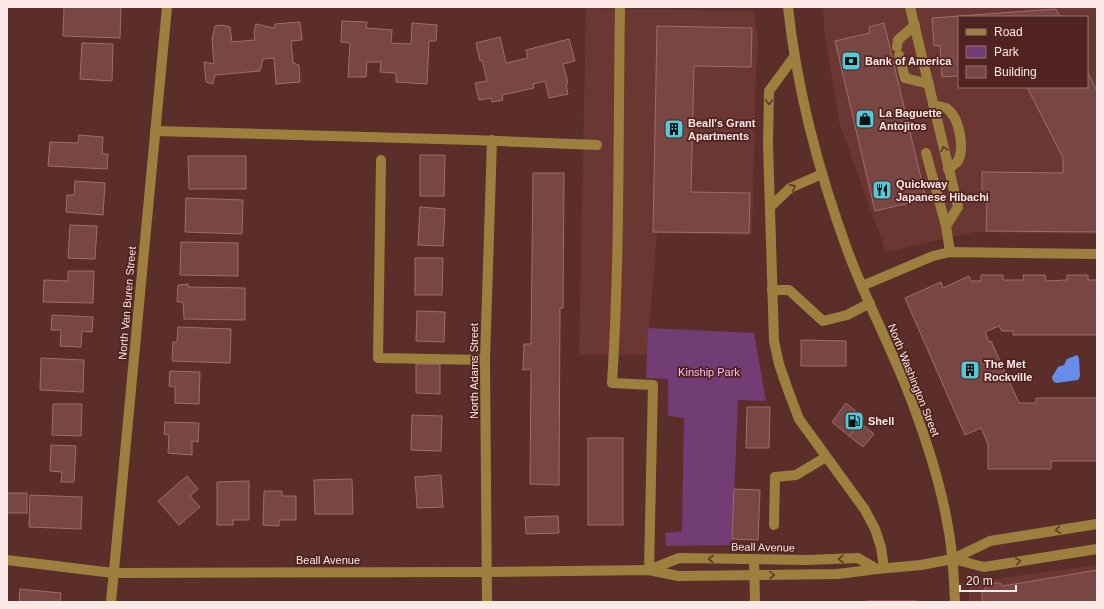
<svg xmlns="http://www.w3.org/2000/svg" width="1104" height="609" viewBox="0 0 1104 609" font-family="Helvetica,sans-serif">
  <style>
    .built { fill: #6b3733; fill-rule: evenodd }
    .green { fill: #723c74 }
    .water { fill: #678dea }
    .building { fill: #784743; stroke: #a16d68 }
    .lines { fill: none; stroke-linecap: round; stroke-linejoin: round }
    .minor { stroke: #9d803e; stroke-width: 10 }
    .oneway { stroke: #5f3626 }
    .labels { text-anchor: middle; stroke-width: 3.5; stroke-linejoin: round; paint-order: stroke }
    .poi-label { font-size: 11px; font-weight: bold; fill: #fbe9e7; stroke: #502320; text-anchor: start }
    .street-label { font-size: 11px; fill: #fbe9e7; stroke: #502320 }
    .park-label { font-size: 11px; fill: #fbbffc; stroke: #502320 }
  </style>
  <rect width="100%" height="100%" fill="#5b2e2a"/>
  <g class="built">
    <path d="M823,7H1097V234L974,232L886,252L839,122L824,30ZM959,17H1087V87H959Z"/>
    <path d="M586,8L754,11L758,44L756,72L752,235L657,233L647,355H579Z"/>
    <path d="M1097,565V602H969V590L972,582Z"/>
  </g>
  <path class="green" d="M648,328L754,333L766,401L738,400L732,545L666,546L665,533L682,531L684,418L668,416V379L646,378Z"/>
  <path class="water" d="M1077,355L1079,358L1080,376L1078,380L1056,383L1053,381L1052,377L1058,367L1064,365L1067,359Z"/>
  <g class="building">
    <path d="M64,7H121L120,38L63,36Z"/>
    <path d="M1056,9L1060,17H959V76L942,77L940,45L934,46L932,18Z"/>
    <path d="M342,21L367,22L366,28L392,30L391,43L411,44L412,23L437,25L436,41H429L427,84L396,82V73L380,72L381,62H367L366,77H348L350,43L341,42Z"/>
    <path d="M300,22L302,40L291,41L293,63L299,65L300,82L276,84L274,58L263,59L260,71L215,75L213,84L206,82L204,62L214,64L212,39L215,26L221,25L230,27L232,42L255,40L254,32L256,24L274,28L275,24Z"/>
    <path d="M884,23L926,199L875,211L835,41L870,33L869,27Z"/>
    <path d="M657,26L752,28L751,67L694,66L691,192L750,193L749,233L653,232Z"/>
    <path d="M500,37L506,63L528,58L526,50L569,39L575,61L563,64L568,83L566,84L568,94L549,98L545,81L533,84L534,88L502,95L503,100L492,102L491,98L479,100L475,83L487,81L482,60L480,61L476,43Z"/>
    <path d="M82,43L113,44L112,81L80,79Z"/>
    <path d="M1087,71L1097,91V232L986,231L987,202H982V172L1063,173V158L1027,87H1087Z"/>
    <path d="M79,135L103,137L102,154H108L107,169L48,166L50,142L78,143Z"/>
    <path d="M420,155H445L444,196H420Z"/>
    <path d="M188,156H246V189H189Z"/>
    <path d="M533,173H564L563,308H560L559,485L530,484L531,369L523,370L524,344H531Z"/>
    <path d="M75,181L105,183L103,215L66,212L67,195H74Z"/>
    <path d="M186,198L243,200L242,234L185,232Z"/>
    <path d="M420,207L445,209L443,246L418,245Z"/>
    <path d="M70,225L97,226L95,259L68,258Z"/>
    <path d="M181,242L238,243V276L180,275Z"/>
    <path d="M415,258H443L442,295H415Z"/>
    <path d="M68,271H94L93,303L43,302L44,280L68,281Z"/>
    <path d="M981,275H1003V280H1024L1023,275H1045L1046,281L1067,280V275H1088V280H1097V335H1013V331H1002L999,326L985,332L989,342L991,341L1019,403H1036V398H1097V461H1051V469H988V444L981,428L965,435L905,298L941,282L943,288L969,276L971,281H981Z"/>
    <path d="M188,284V287L245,288V320L184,319L183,302H177L178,285Z"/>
    <path d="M417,311L445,312L444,342L416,341Z"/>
    <path d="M52,315L93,317L92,332L82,331L81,347L60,346L61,330H51Z"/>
    <path d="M178,327L231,329L230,363L172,361L173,342H177Z"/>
    <path d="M801,340L846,341V366H801Z"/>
    <path d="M41,358L84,360L83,392L40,390Z"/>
    <path d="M416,364H440V394L416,393Z"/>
    <path d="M170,371L200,372L199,404L175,403V387L169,386Z"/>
    <path d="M846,403L864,418L849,436L832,422Z"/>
    <path d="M53,404H82L81,436L52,435Z"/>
    <path d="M747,407H770L769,448H746Z"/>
    <path d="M412,415L442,416L441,451L411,450Z"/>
    <path d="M165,422L199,423L198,442L192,441V455L168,453L169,435L164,434Z"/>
    <path d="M860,423L874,434L863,447L849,436Z"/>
    <rect x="588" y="438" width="35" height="87"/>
    <path d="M51,445L76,446L74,482H61L62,472L50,471Z"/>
    <path d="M441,475L443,507L417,508L415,477Z"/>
    <path d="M187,476L198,489L190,496L200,507L179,525L158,501Z"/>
    <path d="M352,479L353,514H315L314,480Z"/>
    <path d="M249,481V520H233V525H217V482Z"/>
    <path d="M734,489L760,490L758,540L732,539Z"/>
    <path d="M264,491H282V496H296V520H279V526L263,525Z"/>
    <rect x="7" y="493" width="20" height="20"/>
    <path d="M30,495L82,497L81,529L29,527Z"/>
    <path d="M558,516L559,533L526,534L525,517Z"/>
    <path d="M1097,570V602H984L982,598V593L985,588L989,584L994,583H1000L1003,586Z"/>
    <path d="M20,589L61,593L60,602H19Z"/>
    <rect x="867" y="601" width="50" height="1"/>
  </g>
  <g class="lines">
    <g class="minor">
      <path d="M620,7C618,132 620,258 612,383L653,385L649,570"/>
      <path d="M788,7C797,91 819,173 848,252C867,303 893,351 912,402C927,442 941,485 948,527C953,552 954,577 955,602"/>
      <path d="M910,7L958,207L946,226"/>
      <path d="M897,47L898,40L915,25"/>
      <path d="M899,55L905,78L929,84"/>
      <path d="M794,57L769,91L768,144L774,341L779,364L788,390L799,419L865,510L875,529L881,547L884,568"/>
      <path d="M933,105C937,106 942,107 946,108C959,116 965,147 958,161C956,164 951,166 948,169"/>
      <path d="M155,131L473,140L597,145"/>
      <path d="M926,153L946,226L950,252"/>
      <path d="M381,160L378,358L485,360"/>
      <path d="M770,207L790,188L822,174"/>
      <path d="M862,286L933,256L950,252L1097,254"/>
      <path d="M772,290H789L823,321L847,315L870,303"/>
      <path d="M774,525L775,477L796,475L826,457"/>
      <path d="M754,559L755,602"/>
      <path d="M953,559L984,567L1097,549"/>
      <path d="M7,560L113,573L486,572L649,570L678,576L838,574L877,569L921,565L953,559L990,541L1097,524"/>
      <path d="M649,570L679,558L807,560L858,558L877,569"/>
      <path d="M111,602L167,7"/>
      <path d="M487,602L485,360L492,140"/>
    </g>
  </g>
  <defs><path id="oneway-chevron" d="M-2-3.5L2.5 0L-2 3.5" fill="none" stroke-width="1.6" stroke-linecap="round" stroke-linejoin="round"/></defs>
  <g class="oneway">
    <use href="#oneway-chevron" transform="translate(769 102) rotate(91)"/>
    <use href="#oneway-chevron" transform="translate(944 149) rotate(-103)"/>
    <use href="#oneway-chevron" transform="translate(793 187) rotate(-28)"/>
    <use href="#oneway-chevron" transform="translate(1058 530) rotate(171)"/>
    <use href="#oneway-chevron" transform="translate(711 559) rotate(-179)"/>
    <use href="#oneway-chevron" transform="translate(841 559) rotate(179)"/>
    <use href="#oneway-chevron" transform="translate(1018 561) rotate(-9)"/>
    <use href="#oneway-chevron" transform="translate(772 575) rotate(-1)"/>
  </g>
  <defs>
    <symbol id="bank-square" viewBox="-11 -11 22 22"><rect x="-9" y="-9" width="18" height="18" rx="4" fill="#52cbd9" stroke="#502320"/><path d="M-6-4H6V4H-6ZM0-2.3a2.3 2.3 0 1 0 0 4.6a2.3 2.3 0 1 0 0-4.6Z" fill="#111"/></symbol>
    <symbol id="shop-square" viewBox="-11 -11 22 22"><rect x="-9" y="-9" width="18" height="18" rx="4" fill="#52cbd9" stroke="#502320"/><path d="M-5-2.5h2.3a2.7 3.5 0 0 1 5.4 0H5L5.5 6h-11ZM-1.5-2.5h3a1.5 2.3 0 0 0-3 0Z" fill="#111"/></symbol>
    <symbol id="building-square" viewBox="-11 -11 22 22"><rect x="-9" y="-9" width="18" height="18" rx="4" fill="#52cbd9" stroke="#502320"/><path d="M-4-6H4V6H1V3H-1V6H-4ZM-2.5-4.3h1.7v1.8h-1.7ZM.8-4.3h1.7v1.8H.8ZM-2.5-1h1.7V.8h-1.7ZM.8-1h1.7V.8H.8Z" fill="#111"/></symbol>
    <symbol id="restaurant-square" viewBox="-11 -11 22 22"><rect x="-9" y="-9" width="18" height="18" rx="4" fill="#52cbd9" stroke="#502320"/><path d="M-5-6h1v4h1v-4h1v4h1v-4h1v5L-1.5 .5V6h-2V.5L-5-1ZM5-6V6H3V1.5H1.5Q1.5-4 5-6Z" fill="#111"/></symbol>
    <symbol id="fuel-square" viewBox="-11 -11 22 22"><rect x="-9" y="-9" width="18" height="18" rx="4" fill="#52cbd9" stroke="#502320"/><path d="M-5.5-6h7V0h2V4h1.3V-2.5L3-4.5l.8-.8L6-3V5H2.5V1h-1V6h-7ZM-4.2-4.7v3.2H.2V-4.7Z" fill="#111"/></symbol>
  </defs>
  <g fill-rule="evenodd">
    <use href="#bank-square" x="840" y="50" width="22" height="22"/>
    <use href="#shop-square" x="854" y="108" width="22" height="22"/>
    <use href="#building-square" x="663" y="118" width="22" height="22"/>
    <use href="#restaurant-square" x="871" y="179" width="22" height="22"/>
    <use href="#building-square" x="959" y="359" width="22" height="22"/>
    <use href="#fuel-square" x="843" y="410" width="22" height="22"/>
  </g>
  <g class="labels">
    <g class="poi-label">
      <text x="865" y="65">Bank of America</text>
      <text x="879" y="117">La Baguette<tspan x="879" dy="13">Antojitos</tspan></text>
      <text x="688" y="127">Beall's Grant<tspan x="688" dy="13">Apartments</tspan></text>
      <text x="896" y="188">Quickway<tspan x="896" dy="13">Japanese Hibachi</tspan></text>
      <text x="984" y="368">The Met<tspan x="984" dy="13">Rockville</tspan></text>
      <text x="868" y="425">Shell</text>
    </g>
    <g class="street-label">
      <text transform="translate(127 303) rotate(-85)" y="4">North Van Buren Street</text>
      <text transform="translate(474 371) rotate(-90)" y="4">North Adams Street</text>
      <text transform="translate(914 380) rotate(68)" y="4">North Washington Street</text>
      <text transform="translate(763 547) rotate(1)" y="4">Beall Avenue</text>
      <text x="328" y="564">Beall Avenue</text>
    </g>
    <g class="park-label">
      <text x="709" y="376">Kinship Park</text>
    </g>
  </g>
  <rect width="1104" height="609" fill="none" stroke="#fbe9e7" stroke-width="16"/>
  <rect x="958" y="16" width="130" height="72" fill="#502320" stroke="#947270"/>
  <rect x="966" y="29" width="20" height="6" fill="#9d803e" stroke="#947270"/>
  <text x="994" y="36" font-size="12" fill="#fbe9e7">Road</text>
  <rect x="966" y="46" width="20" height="12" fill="#723c74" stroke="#947270"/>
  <text x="994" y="56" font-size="12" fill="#fbe9e7">Park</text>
  <rect x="966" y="66" width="20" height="12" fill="#784743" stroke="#947270"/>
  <text x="994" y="76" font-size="12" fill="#fbe9e7">Building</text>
  <path d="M960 585v6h56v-6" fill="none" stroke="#fbe9e7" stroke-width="2"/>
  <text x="966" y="585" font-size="12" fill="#fbe9e7" stroke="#502320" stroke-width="3" paint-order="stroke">20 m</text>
</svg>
